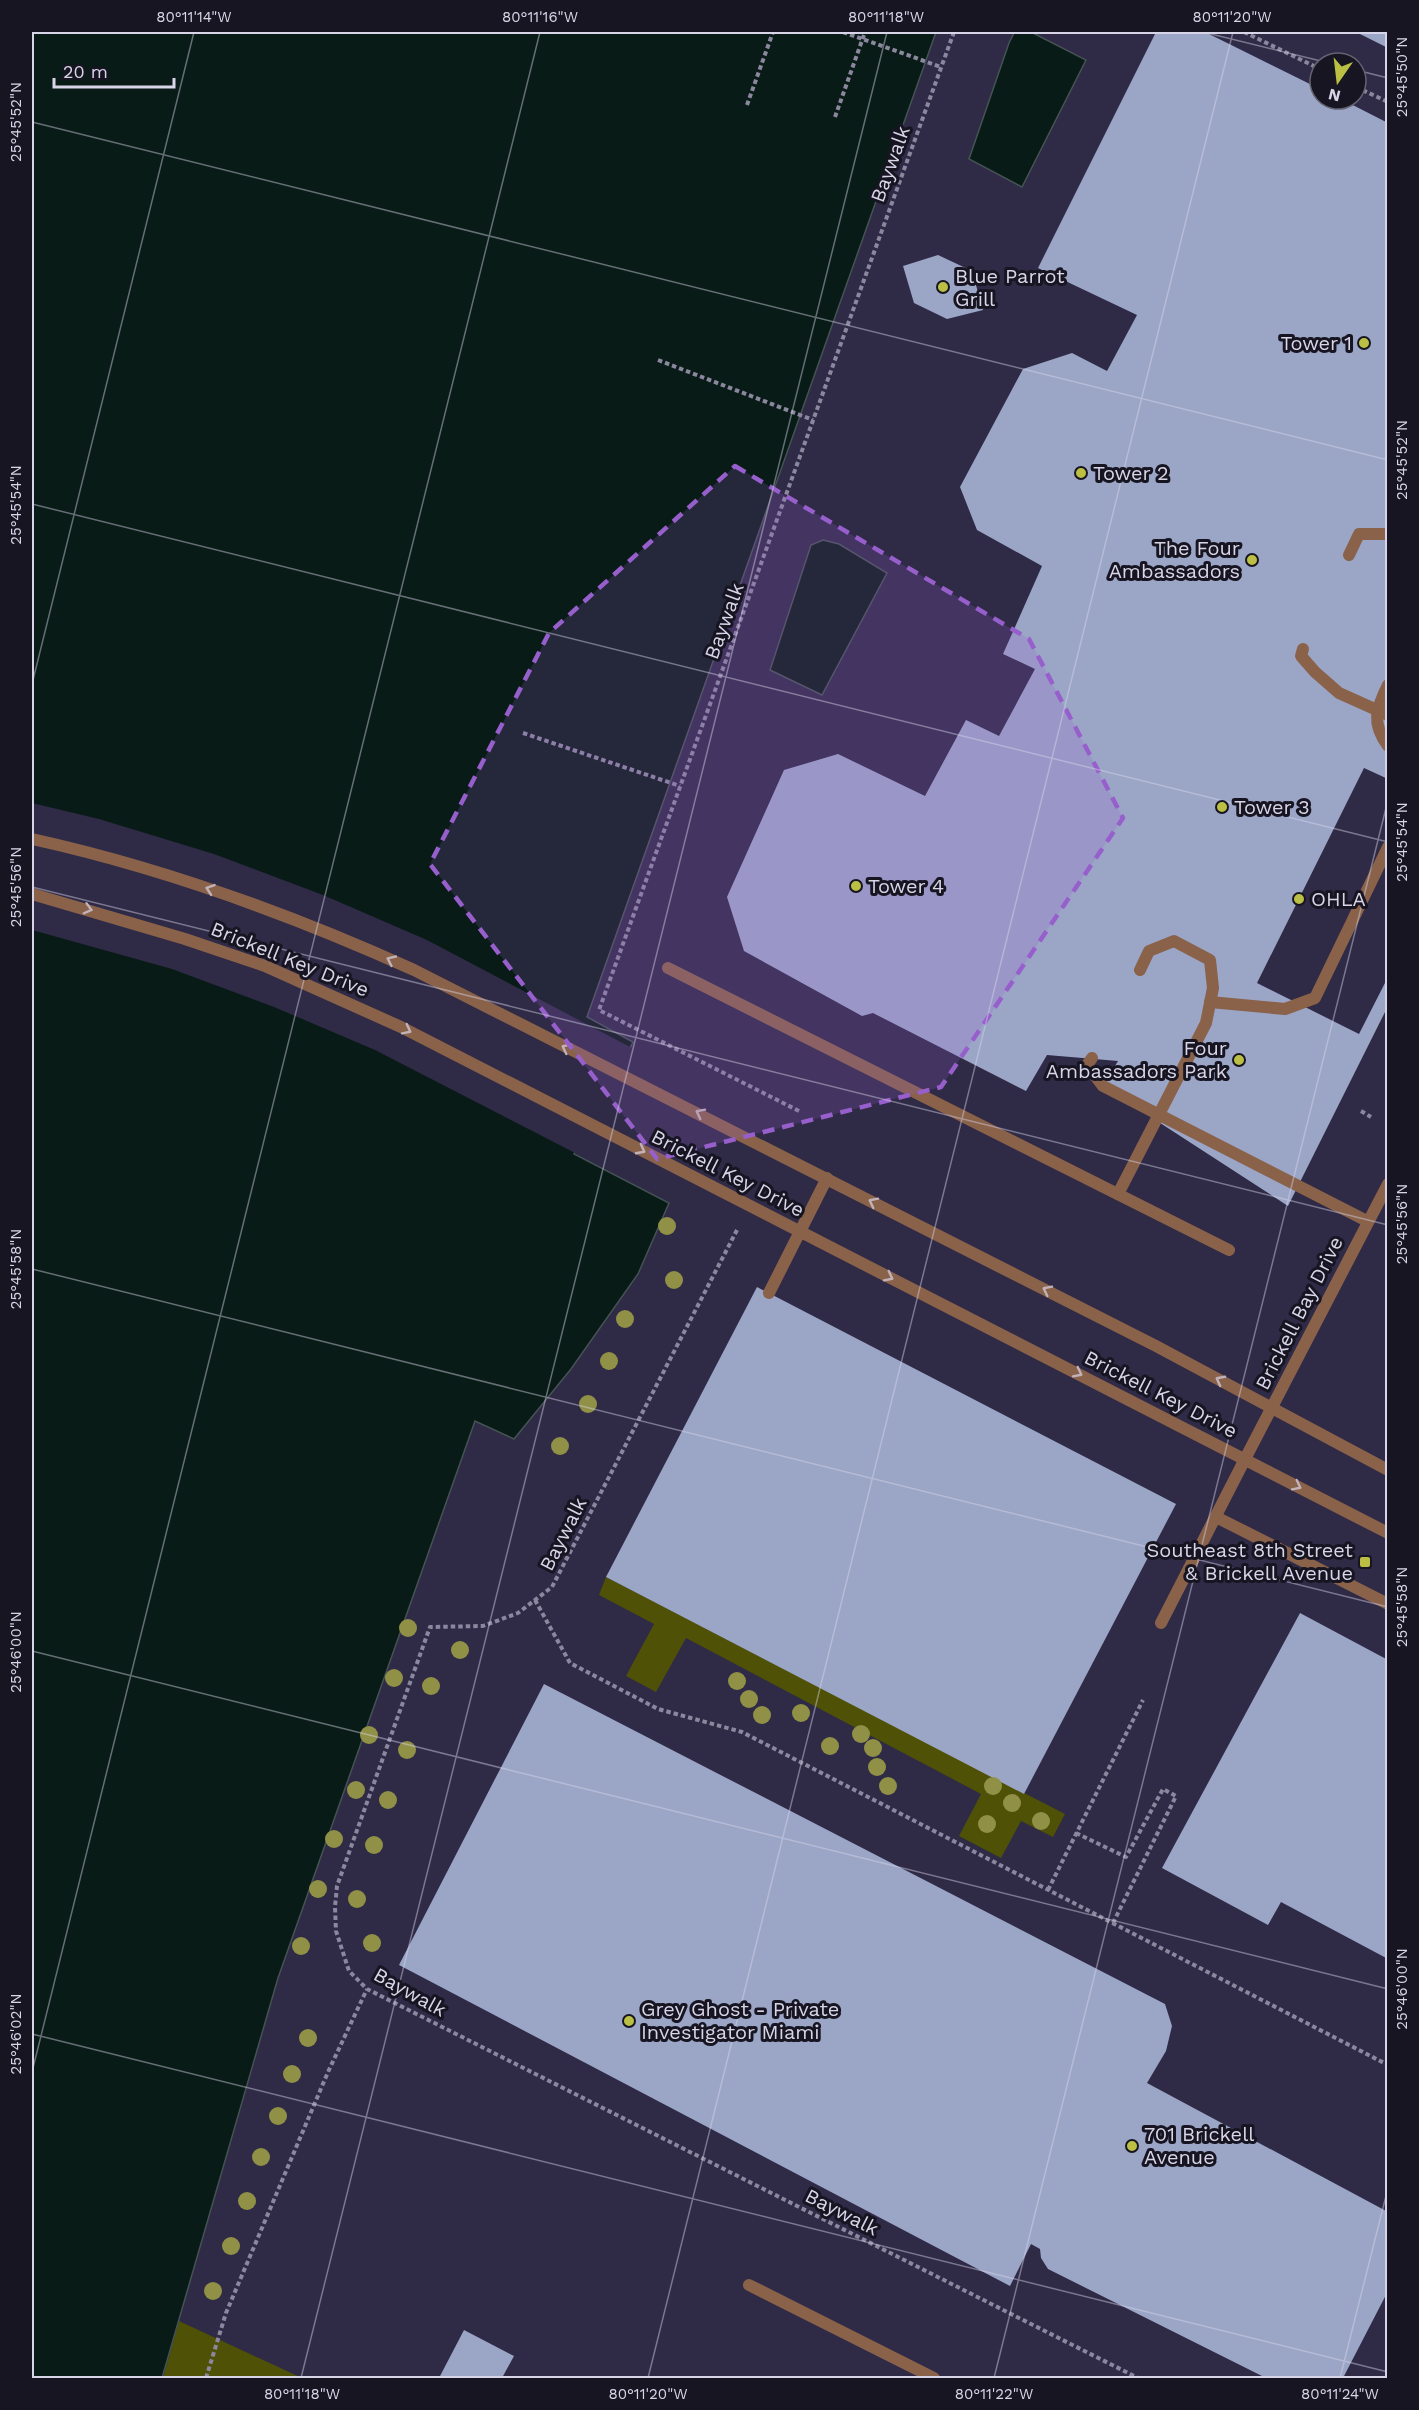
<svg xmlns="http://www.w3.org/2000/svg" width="1419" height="2410" viewBox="0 0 1419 2410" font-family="'Work Sans',sans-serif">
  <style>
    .green { fill: #4f5106 }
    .water { fill: #081b16; stroke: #465355; stroke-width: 1.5 }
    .pier { fill: #2f2a46 }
    .building { fill: #9ba6c7 }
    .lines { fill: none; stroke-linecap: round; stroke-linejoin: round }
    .path { stroke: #8b879e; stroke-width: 4; stroke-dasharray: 4.5 3; stroke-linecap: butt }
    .service { stroke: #8a624a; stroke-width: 12 }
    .minor { stroke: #8a624a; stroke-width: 12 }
    .tree { fill: #909147 }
    .oneway { stroke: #c1b2b9 }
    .marked { fill: #975fcb; fill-opacity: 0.2; stroke: #975fcb; stroke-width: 4.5; stroke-dasharray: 12 8; stroke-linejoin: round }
    .ticks { fill: none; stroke: #d8d5e8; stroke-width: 1.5; stroke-opacity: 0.45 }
    .poi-dot { fill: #bbc044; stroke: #171521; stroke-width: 2 }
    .labels { text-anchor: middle; stroke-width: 6; stroke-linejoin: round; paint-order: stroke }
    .street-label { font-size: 20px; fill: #d8d5e8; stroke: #171521 }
    .poi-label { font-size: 20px; fill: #d8d5e8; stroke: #171521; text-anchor: start }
    .neatline { fill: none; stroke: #d8d5e8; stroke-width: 2 }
    .ticks-label { font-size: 15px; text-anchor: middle; fill: #d8d5e8 }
  </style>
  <rect width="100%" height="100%" fill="#2f2a46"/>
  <g class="green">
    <path d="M606,1577L1065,1814L1053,1837L1021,1821L1001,1858L959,1836L981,1794L686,1638L656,1692L626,1676L654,1624L599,1595Z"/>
    <path d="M179,2321L302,2378H163Z"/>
  </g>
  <g class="water">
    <path d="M32,32H936L587,1017L633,1042L574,1154L669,1203L638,1274L571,1369L514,1439L475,1421L278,1978L162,2378H32Z"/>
    <path d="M1017,32H1031L1086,60L1022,187L969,159L1009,43L1014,33Z"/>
    <path d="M823,540L839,544L887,573L822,695L770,670L811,545Z"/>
  </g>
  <path class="pier" d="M32,803L99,819L214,854L323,895L427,940L632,1048L577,1154L375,1050L274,1007L172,969L32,930Z"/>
  <g class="building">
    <path d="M1156,32H1205L1320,89V99H1341L1388,123V779L1364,768L1257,983L1359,1034L1388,977V1006L1288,1206L1103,1086L1118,1061L1047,1055L1026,1091L873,1013L862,1016L744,951L727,897L784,770L838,754L925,796L966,720L999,736L1035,669L1003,654L1042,566L977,530L960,487L1023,369L1072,353L1107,371L1137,315L1038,268Z"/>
    <path d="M1356,32H1388V48Z"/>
    <path d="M938,255L972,271L983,310L947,319L914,303L903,266Z"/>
    <path d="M757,1287L1176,1504L1024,1794L606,1577Z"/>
    <path d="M1300,1613L1388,1660V1959L1281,1902L1268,1925L1162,1868Z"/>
    <path d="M544,1684L1165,2004L1172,2026L1166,2051L1147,2083L1388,2212V2291L1343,2378H1266L1048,2269L1041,2258L1040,2249L1031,2244L1010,2286L399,1965Z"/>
    <path d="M464,2330L514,2356L502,2378H439Z"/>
  </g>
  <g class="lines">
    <g class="path">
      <path d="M843,32L941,67"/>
      <path d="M1244,32L1320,69"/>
      <path d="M1356,87L1388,102"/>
      <path d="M747,105L773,32"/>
      <path d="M835,117L865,32"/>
      <path d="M658,360L813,420"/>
      <path d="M523,733L680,786"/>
      <path d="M799,1111L599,1010L954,32"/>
      <path d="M1361,1111L1371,1117"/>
      <path d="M737,1230L552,1587L518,1613L483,1626L430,1627L337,1886L335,1907L336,1931L349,1971L367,1989L1138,2378"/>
      <path d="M535,1600L570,1663L658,1709L742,1732L1388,2065"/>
      <path d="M1076,1833L1126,1857L1163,1789L1176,1796L1113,1923"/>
      <path d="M1048,1890L1143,1700"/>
      <path d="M206,2378L226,2313L328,2072L367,1989"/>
    </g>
    <g class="service">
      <path d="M1349,555L1359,534H1388"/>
      <path d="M1303,649L1301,656L1315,672L1339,693L1388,715"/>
      <path d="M1388,685C1376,709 1371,723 1388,746"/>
      <path d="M668,968L1229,1250"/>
      <path d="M1210,1002L1285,1009L1315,998L1388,847"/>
      <path d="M1092,1058L1087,1065L1103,1086L1367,1221"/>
      <path d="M1118,1194L1206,1023L1213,988L1210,960L1174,941L1149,951L1140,970"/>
      <path d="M769,1293L827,1178"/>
      <path d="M1216,1517L1388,1604"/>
      <path d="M1161,1623L1245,1459"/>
      <path d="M749,2285L934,2378"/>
    </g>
    <g class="minor">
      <path d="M32,839C164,868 290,914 414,970L1156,1346L1388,1470"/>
      <path d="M32,894L185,939L265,966L401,1027L1388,1533"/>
      <path d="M1245,1459L1388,1184"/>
    </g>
  </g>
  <g class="tree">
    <circle cx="667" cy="1226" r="9"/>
    <circle cx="674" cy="1280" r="9"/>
    <circle cx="625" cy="1319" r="9"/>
    <circle cx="609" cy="1361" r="9"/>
    <circle cx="588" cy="1404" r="9"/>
    <circle cx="560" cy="1446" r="9"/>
    <circle cx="408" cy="1628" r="9"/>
    <circle cx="460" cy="1650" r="9"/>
    <circle cx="394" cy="1678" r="9"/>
    <circle cx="737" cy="1681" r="9"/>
    <circle cx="431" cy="1686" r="9"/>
    <circle cx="749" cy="1699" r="9"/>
    <circle cx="801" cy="1713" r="9"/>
    <circle cx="762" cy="1715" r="9"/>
    <circle cx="861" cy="1734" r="9"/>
    <circle cx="369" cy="1735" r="9"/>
    <circle cx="830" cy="1746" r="9"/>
    <circle cx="873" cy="1748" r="9"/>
    <circle cx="407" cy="1750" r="9"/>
    <circle cx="877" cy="1767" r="9"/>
    <circle cx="888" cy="1786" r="9"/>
    <circle cx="993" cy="1786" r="9"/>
    <circle cx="356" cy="1790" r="9"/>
    <circle cx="388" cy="1800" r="9"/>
    <circle cx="1012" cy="1803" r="9"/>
    <circle cx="1041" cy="1821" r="9"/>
    <circle cx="987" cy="1824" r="9"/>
    <circle cx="334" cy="1839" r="9"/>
    <circle cx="374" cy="1845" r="9"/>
    <circle cx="318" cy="1889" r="9"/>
    <circle cx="357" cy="1899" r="9"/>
    <circle cx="372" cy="1943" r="9"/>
    <circle cx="301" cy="1946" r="9"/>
    <circle cx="308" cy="2038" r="9"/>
    <circle cx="292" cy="2074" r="9"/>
    <circle cx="278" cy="2116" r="9"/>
    <circle cx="261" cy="2157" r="9"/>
    <circle cx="247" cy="2201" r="9"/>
    <circle cx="231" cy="2246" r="9"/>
    <circle cx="213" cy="2291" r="9"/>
  </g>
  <defs><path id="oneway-chevron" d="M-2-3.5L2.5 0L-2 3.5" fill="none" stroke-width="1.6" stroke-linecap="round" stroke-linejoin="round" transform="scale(1.5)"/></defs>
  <g class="oneway">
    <use href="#oneway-chevron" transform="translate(210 889) rotate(-161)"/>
    <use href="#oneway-chevron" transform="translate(88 909) rotate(15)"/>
    <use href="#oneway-chevron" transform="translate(391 960) rotate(-155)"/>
    <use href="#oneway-chevron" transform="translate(407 1030) rotate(27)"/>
    <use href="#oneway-chevron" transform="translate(566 1048) rotate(-153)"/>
    <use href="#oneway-chevron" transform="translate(700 1113) rotate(-153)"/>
    <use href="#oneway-chevron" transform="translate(641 1150) rotate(28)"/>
    <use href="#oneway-chevron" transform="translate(873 1202) rotate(-153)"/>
    <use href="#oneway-chevron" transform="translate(889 1277) rotate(27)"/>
    <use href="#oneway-chevron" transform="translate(1047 1290) rotate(-153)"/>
    <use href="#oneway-chevron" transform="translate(1078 1373) rotate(27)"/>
    <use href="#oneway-chevron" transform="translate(1220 1380) rotate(-152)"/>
    <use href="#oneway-chevron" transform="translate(1297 1486) rotate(27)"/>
  </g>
  <path class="marked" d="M735,466L1029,639L1123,818L941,1087L657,1159L430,864L549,633Z"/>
  <path class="ticks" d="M1203,32L1329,63M1356,70L1388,78M32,122L1388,460M32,504L1388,842M32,684L194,32M32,887L1388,1225M32,1269L1388,1607M32,1651L1388,1989M32,2034L1388,2372M32,2072L540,32M301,2378L887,32M648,2378L1233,32M994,2378L1388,800M1340,2378L1388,2188"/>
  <g class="poi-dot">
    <circle cx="943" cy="287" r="6"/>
    <circle cx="1364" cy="343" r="6"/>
    <circle cx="1081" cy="473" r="6"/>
    <circle cx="1252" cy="560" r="6"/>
    <circle cx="1222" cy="807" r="6"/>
    <circle cx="856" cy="886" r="6"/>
    <circle cx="1299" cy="899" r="6"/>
    <circle cx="1239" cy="1060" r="6"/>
    <rect x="1359" y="1556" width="12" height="12" rx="3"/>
    <circle cx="629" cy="2021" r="6"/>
    <circle cx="1132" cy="2146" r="6"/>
  </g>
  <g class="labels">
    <g class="street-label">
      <text transform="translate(890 164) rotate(-70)" y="7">Baywalk</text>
      <text transform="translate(724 621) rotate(-70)" y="7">Baywalk</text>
      <text transform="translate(290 959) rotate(22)" y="7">Brickell Key Drive</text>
      <text transform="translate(728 1173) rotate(27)" y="7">Brickell Key Drive</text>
      <text transform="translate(1299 1313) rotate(-63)" y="7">Brickell Bay Drive</text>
      <text transform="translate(1161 1394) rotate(27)" y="7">Brickell Key Drive</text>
      <text transform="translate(563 1534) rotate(-63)" y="7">Baywalk</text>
      <text transform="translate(410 1992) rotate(29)" y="7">Baywalk</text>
      <text transform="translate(842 2212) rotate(27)" y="7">Baywalk</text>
    </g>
    <g class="poi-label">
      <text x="955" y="283">Blue Parrot<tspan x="955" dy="23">Grill</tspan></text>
      <text x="1352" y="350" text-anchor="end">Tower 1</text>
      <text x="1093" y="480">Tower 2</text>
      <text x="1240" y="555" text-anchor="end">The Four<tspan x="1240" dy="23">Ambassadors</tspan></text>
      <text x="1234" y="814">Tower 3</text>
      <text x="868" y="893">Tower 4</text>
      <text x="1311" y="906">OHLA</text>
      <text x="1227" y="1055" text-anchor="end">Four<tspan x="1227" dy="23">Ambassadors Park</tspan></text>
      <text x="1353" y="1557" text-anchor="end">Southeast 8th Street<tspan x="1353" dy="23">&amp; Brickell Avenue</tspan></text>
      <text x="641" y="2016">Grey Ghost - Private<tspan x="641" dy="23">Investigator Miami</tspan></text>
      <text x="1144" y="2141">701 Brickell<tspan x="1144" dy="23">Avenue</tspan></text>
    </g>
  </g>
  <rect width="1419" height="2410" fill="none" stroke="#171521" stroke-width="66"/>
  <g transform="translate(1338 81) rotate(194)"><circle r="28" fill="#171521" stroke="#646271" stroke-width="1.5"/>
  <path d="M0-4.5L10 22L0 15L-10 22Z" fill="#bbc044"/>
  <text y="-9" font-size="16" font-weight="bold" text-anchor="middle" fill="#d8d5e8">N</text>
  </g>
  <path d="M54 78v9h120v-9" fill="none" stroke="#d8d5e8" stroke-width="3"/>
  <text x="63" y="78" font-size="18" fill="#d8d5e8" stroke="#171521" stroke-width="4.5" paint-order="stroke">20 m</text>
  <rect x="33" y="33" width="1353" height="2344" class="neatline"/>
  <g class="ticks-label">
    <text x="194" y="22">80°11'14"W</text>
    <text x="540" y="22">80°11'16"W</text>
    <text x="886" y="22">80°11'18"W</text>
    <text x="1232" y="22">80°11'20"W</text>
    <text transform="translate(1402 77) rotate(-90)" y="5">25°45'50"N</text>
    <text transform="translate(16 122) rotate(-90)" y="5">25°45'52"N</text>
    <text transform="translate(1402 460) rotate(-90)" y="5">25°45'52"N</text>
    <text transform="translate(16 505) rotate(-90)" y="5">25°45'54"N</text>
    <text transform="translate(1402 842) rotate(-90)" y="5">25°45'54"N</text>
    <text transform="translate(16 887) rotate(-90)" y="5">25°45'56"N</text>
    <text transform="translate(1402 1224) rotate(-90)" y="5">25°45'56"N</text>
    <text transform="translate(16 1269) rotate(-90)" y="5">25°45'58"N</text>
    <text transform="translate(1402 1607) rotate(-90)" y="5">25°45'58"N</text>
    <text transform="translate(16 1652) rotate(-90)" y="5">25°46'00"N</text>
    <text transform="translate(1402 1989) rotate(-90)" y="5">25°46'00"N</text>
    <text transform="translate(16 2034) rotate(-90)" y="5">25°46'02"N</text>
    <text x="302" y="2399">80°11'18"W</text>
    <text x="648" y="2399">80°11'20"W</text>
    <text x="994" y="2399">80°11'22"W</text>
    <text x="1340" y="2399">80°11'24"W</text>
  </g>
</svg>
